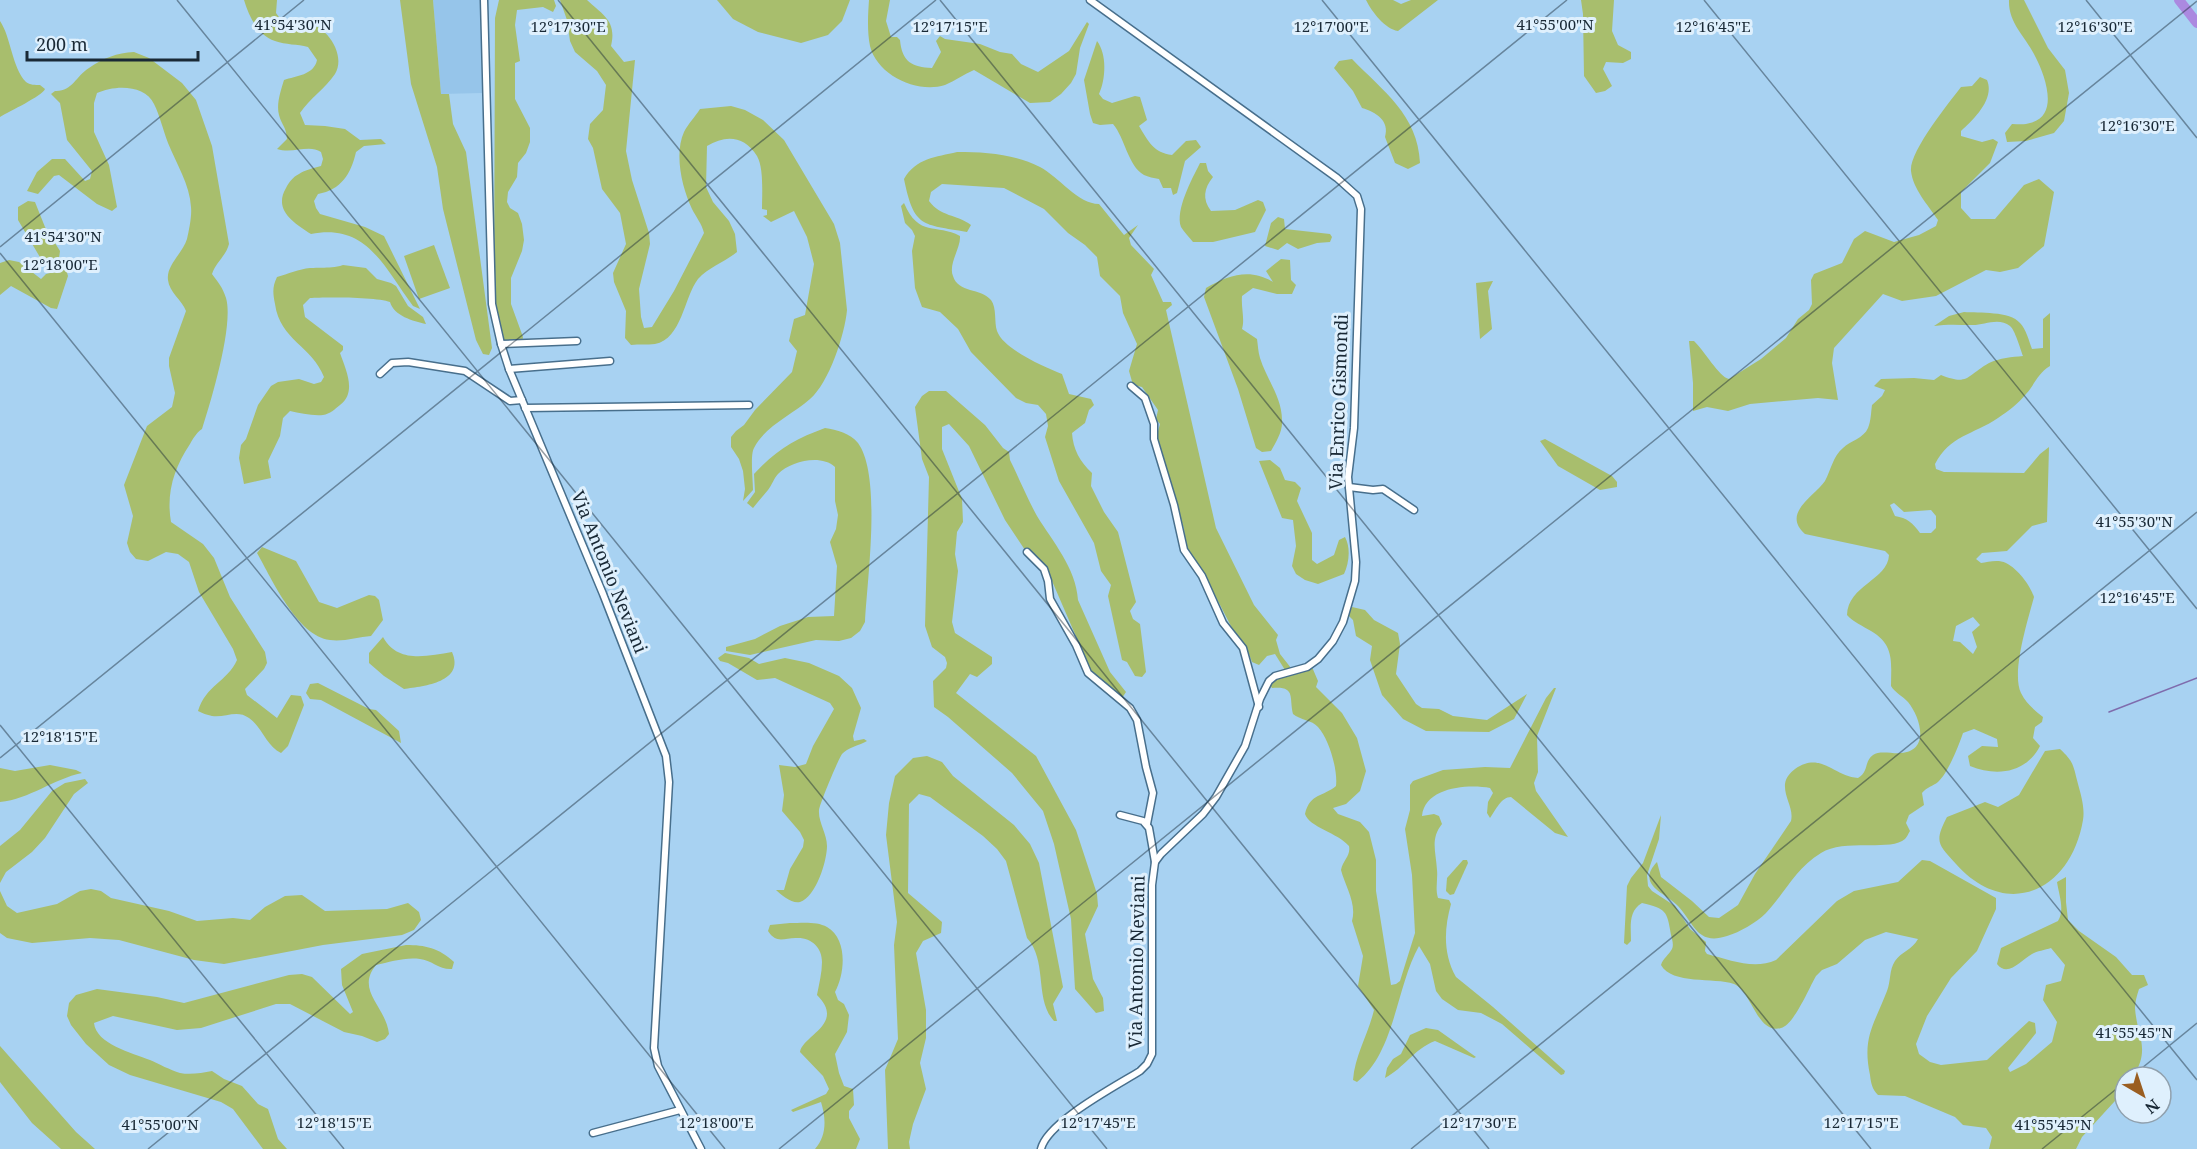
<svg xmlns="http://www.w3.org/2000/svg" width="2197" height="1149" viewBox="0 0 2197 1149" font-family="'Noto Serif',serif">
  <style>
    .built { fill: #96c5ea }
    .green { fill: #a8be6d; fill-rule: evenodd }
    .lines { fill: none; stroke-linecap: round; stroke-linejoin: round }
    .stream { stroke: #7f6cad; stroke-width: 1.5 }
    .river { stroke: #ab89e0; stroke-width: 10 }
    .street-casing { stroke: #486f8c; stroke-width: 9 }
    .street { stroke: #fff; stroke-width: 6 }
    .ticks { fill: none; stroke: #192936; stroke-width: 1.5; stroke-opacity: 0.45 }
    .labels { text-anchor: middle; stroke-width: 6; stroke-linejoin: round; paint-order: stroke }
    .street-label { font-size: 18px; fill: #192936; stroke: #dff0fd }
    .ticks-label { font-size: 15px; text-anchor: middle; fill: #192936; stroke: #dff0fd; stroke-width: 6; stroke-linejoin: round; paint-order: stroke }
  </style>
  <rect width="100%" height="100%" fill="#a8d2f2"/>
  <path class="built" d="M433,0H480L482,93L441,94Z"/>
  <g class="green">
    <path d="M244,0H277L276,13L284,24C290,24 297,21 303,22C325,23 347,54 335,74C325,89 310,98 300,113L305,125L325,126L345,129L360,140L381,139L386,144L364,146L356,152C351,174 341,190 318,194L314,201L316,208L320,214L365,227L384,236L420,309L413,306C384,267 367,223 311,234C294,223 273,210 286,188C289,182 293,177 299,174C305,170 314,168 321,166L323,159L321,152C309,144 293,154 277,149L287,139C286,126 282,126 279,115C276,104 281,90 284,80C296,76 314,75 317,60L308,47C297,44 286,45 275,41C257,35 249,16 244,0Z"/>
    <path d="M400,0H433L441,94H449L453,124L466,152L492,348L489,355L483,354L476,340L443,209L437,167L411,84Z"/>
    <path d="M499,0H554L556,6L553,12L543,7L517,10L515,25L520,61L515,63V99L530,128V142L526,153L518,163L517,177L508,192L507,202L510,208L518,213L522,224L524,240L522,251L511,278V304L523,337L522,342L505,343L501,339L494,298L495,18Z"/>
    <path d="M560,0H587C603,15 617,21 611,46L624,62L635,60L626,151L632,180L649,233L650,244L639,289L641,317L644,328L652,327L674,291L704,233C702,224 696,217 692,209C682,188 674,154 684,132C688,124 695,117 700,109L731,106L745,110L763,120L784,140L834,224L840,243L847,310C845,334 829,383 810,399C792,415 765,426 754,448C750,455 753,480 753,490L743,501L745,489L743,471L739,459L731,447V437L736,431L744,425L755,410L792,372L797,351L789,341L794,319L805,315L814,264L807,237L794,211L771,222L763,216L767,215V210L762,209C762,195 764,168 757,156C744,135 725,135 707,146L706,187L713,202L729,221L735,234L737,252C725,262 709,267 698,279C684,297 682,339 655,344C647,345 639,344 631,345L625,338L626,311L614,282L613,273L626,244L620,213L602,189L593,148L588,139L590,124L603,110L606,85L597,71L575,52L570,41L567,20Z"/>
    <path d="M717,0H850L842,21L828,35L801,43L758,32L733,19Z"/>
    <path d="M869,0H890L886,21L891,37H897L900,40C902,62 912,67 932,68L941,52L936,41L940,36L945,39L980,44L1000,52L1012,54L1021,64L1038,72L1069,51L1087,22L1089,24L1080,48L1076,74L1071,83L1061,94L1050,102L1030,103L974,70C964,74 955,81 945,85C917,94 877,75 870,46C867,31 868,14 869,0Z"/>
    <path d="M1366,0H1393L1401,4L1411,0H1438L1398,31C1385,29 1372,12 1366,0Z"/>
    <path d="M1581,0H1614L1612,31L1618,45L1631,52V59L1623,63L1606,62L1603,69L1612,86L1605,91L1596,93L1584,76L1583,14Z"/>
    <path d="M2009,0H2024L2048,48L2065,70L2069,93L2064,121L2054,133L2026,141L2007,142L2005,133L2012,124C2018,124 2025,125 2030,123C2060,116 2045,76 2036,58C2027,38 2008,24 2009,0Z"/>
    <path d="M0,21C11,37 12,68 26,82C30,85 35,85 40,85L45,89C42,96 10,111 0,117Z"/>
    <path d="M1097,41C1107,54 1106,79 1099,94L1103,99L1112,103L1135,96L1140,97L1147,120L1139,126C1148,141 1154,153 1172,155L1186,141L1196,140L1201,147L1185,161L1177,193L1173,195L1171,188H1163L1159,179C1154,178 1148,177 1144,175C1128,166 1125,138 1113,124L1100,125L1093,123L1090,114L1084,80Z"/>
    <path d="M134,52L149,58L182,83L196,100L212,146L229,244C226,256 216,262 212,274C218,282 223,288 226,298C234,325 211,401 202,429C196,433 193,439 190,444C174,468 166,493 171,522L203,544L214,558L230,597L265,652L267,663L264,669L245,689L247,695L277,718L291,695L301,696L304,705L288,746L281,753C267,747 262,727 249,718C237,709 225,718 212,716C207,715 202,713 198,711C206,685 227,682 237,660L233,649L199,592L189,562L178,554L166,552L148,561L136,559L130,552L127,543L133,516L124,485L147,426L172,407L175,393L169,366V358L186,311C182,300 169,292 168,280C166,265 183,253 187,239C189,230 192,216 191,207C190,185 176,163 168,143C163,130 160,116 154,104C145,84 114,85 97,93L94,103V132L109,165L117,207L112,211L97,204L59,175L54,176L38,194L27,191L37,172L52,159H65L85,181L90,179L92,171L67,140L60,103L51,94L55,91C72,92 76,76 89,68C103,58 117,53 134,52Z"/>
    <path d="M1352,59C1383,91 1418,115 1420,163L1408,169L1395,163L1385,137C1390,121 1376,112 1362,108L1353,91L1334,68L1339,61Z"/>
    <path d="M1980,77L1987,80C1995,99 1974,119 1961,131V136L1982,142L1993,139L1998,142L1990,163L1961,192V208L1971,219H1995L2024,185L2039,179L2054,192L2044,246L2018,268L2000,272L1986,270L1936,296L1902,301L1883,294L1834,348L1832,363L1838,400L1818,398L1750,404L1728,411L1707,407L1693,411V383L1689,341H1694C1704,350 1719,377 1729,379L1761,359L1786,338L1798,319L1809,310L1812,304L1811,280L1814,274L1842,263L1854,239L1865,231L1894,242L1919,235L1936,226L1938,220C1928,205 1913,189 1911,171C1909,152 1948,104 1961,87L1972,86Z"/>
    <path d="M957,152C986,152 1014,154 1040,167C1059,177 1078,204 1099,204L1124,235L1138,225L1129,238L1131,245L1154,269L1151,275L1163,302H1171L1172,305L1166,310L1216,528L1254,605L1278,635L1276,640L1280,654L1291,668L1285,670L1275,654L1267,656L1259,665L1252,662L1246,646L1232,628L1207,580L1186,548L1184,529L1157,435L1160,424L1156,419L1158,410L1142,387L1133,385L1129,371L1137,344L1123,313L1120,296L1100,276L1097,257L1085,245L1068,233L1044,209L1004,188L942,184L931,192L929,201C941,217 956,214 971,225L967,232C922,224 914,228 904,179C916,158 936,157 957,152Z"/>
    <path d="M1200,163H1206L1208,171L1213,177C1204,188 1202,199 1211,211L1235,210L1258,200L1263,202L1266,210L1255,232L1213,242H1193C1189,237 1184,232 1181,227C1175,210 1192,179 1200,163Z"/>
    <path d="M28,201L35,202L45,227L60,251L59,258L50,265L44,264L18,220V207Z"/>
    <path d="M904,203C919,238 936,223 960,236C961,248 948,264 953,276C958,293 981,288 991,300C997,308 994,322 997,331C1004,350 1045,367 1062,374L1069,394L1091,399L1094,405L1089,410L1085,423L1072,433C1073,449 1080,462 1092,473L1091,486L1104,512L1118,532L1136,602L1130,611L1133,619L1140,624L1146,672L1142,677L1135,676L1127,662L1122,660L1108,596L1111,585L1101,571L1094,543L1059,481L1045,437L1048,426L1046,414L1038,405L1026,403L1016,398L971,352L958,329L940,312L922,307L915,288L912,251L915,236L912,230L905,223L901,206Z"/>
    <path d="M1278,217L1284,219L1285,229L1330,234L1332,237L1330,242L1317,243L1298,249L1287,243L1278,250L1265,246L1271,223Z"/>
    <path d="M434,245L450,288L419,299L404,256Z"/>
    <path d="M1281,259L1290,260L1291,280L1296,285L1292,294H1277L1253,288L1242,296C1241,308 1245,319 1242,329L1257,339C1258,345 1258,352 1260,358C1267,380 1282,397 1282,420C1283,431 1276,442 1271,451L1262,452L1256,448L1238,389L1204,297L1206,288C1229,275 1250,268 1273,282L1266,271Z"/>
    <path d="M9,260L19,262L41,279L46,274L66,269L68,276L57,309L51,308L11,286L0,295V263Z"/>
    <path d="M343,265L366,268L377,279L391,283L396,286L408,306L423,317L426,324C413,321 394,316 390,302C377,297 325,297 310,298L303,305L305,317L343,346V350L340,353C346,370 357,392 340,405C335,409 330,414 323,415C312,416 300,413 290,411L283,418L280,436L268,461L271,478L244,484L239,458L241,445L246,439L258,405L271,386L278,382L299,379L314,384L321,382L324,377C312,346 280,340 275,304C273,294 272,287 277,277C288,274 299,269 310,268C323,267 331,269 343,265Z"/>
    <path d="M1493,281L1488,291L1492,329L1480,339L1476,283Z"/>
    <path d="M1964,312C1979,313 2010,311 2020,323C2026,329 2029,341 2032,349L2043,348V319L2050,313V366C2038,373 2035,384 2026,394C2019,403 2007,412 1998,418C1973,435 1950,435 1935,464L1936,469L1944,472L2024,473L2040,454L2049,447L2047,522L2032,526L2007,551L1982,553L1976,559L1981,563C1988,562 1998,559 2006,563C2018,569 2030,585 2034,597C2028,620 2011,673 2021,693C2026,703 2034,710 2043,717L2042,722L2035,727L2033,738L2040,746C2026,773 1997,777 1970,766L1968,756L1982,746L1998,747L1997,739L1974,729L1963,733C1959,745 1948,773 1938,782C1933,786 1927,787 1922,793L1924,805L1909,815L1906,823L1910,831C1908,834 1907,837 1905,839C1890,852 1844,838 1821,853C1795,869 1785,893 1766,913C1756,923 1740,932 1727,936C1697,946 1694,923 1678,906C1666,893 1635,885 1657,862L1661,877L1692,901L1709,917L1719,918L1738,905L1755,874L1791,821C1794,808 1784,798 1785,784C1786,777 1790,773 1795,769C1821,751 1833,776 1858,778C1869,772 1864,761 1873,755C1880,750 1892,754 1901,753C1930,751 1921,718 1908,702C1903,696 1895,693 1891,686C1891,663 1895,645 1871,631C1863,626 1853,622 1847,615C1848,585 1888,580 1889,555L1885,551L1805,534C1781,513 1815,496 1825,481C1831,470 1833,456 1843,448C1850,441 1864,438 1868,428C1871,421 1871,412 1872,405L1882,396L1885,390L1874,386L1881,379L1914,378L1934,380L1941,375C1969,386 1966,376 1989,363C2000,358 2012,357 2023,356C2020,348 2015,330 2010,326C1999,317 1984,325 1973,325C1959,325 1947,324 1934,326L1949,316ZM1894,503L1904,512L1931,510L1936,516V528L1931,533H1920C1913,523 1907,518 1895,516L1890,505ZM1973,617L1980,625L1972,632L1977,647L1973,654L1960,642L1953,641L1956,626Z"/>
    <path d="M929,391H946L985,425L1003,448L1009,452L1010,460C1019,478 1027,498 1037,516C1053,542 1076,568 1078,600L1110,672L1126,692L1122,698L1092,675L1085,663L1081,648L1049,574L1031,559L1005,520L969,446L949,424L942,427V449L962,499L963,522L957,532L955,554L958,571L952,622L955,633L992,657V664L977,677L970,674L956,693L1036,756L1076,830L1097,894L1098,906L1085,934L1093,979L1103,998L1104,1011L1096,1013L1075,989L1071,919L1054,844L1043,811L1012,773L948,717L934,707L933,681L946,668L947,663L945,657L932,647L925,626L929,477L922,459L915,407L922,396Z"/>
    <path d="M825,428C837,430 850,433 858,443C882,476 867,580 865,622L860,631L851,638L839,641L816,640L750,655L726,651V647L755,639L780,626L808,617L834,616L837,566L830,542L836,529L838,515L835,501V467C821,454 791,461 778,474C774,478 772,485 768,490C763,496 758,502 753,508L747,503L755,492L754,474C776,450 795,439 825,428Z"/>
    <path d="M1545,439L1612,476L1617,482V487L1600,490L1558,466L1540,441Z"/>
    <path d="M1270,460L1280,468L1285,480L1295,482L1301,488L1297,501L1312,533V560L1317,564L1334,555L1339,540L1345,537C1351,548 1349,563 1344,574L1318,584L1305,580L1296,574L1292,566L1296,546L1293,520L1282,518L1259,461Z"/>
    <path d="M262,547L296,561L319,602L337,608L369,595L375,596L379,600L383,620L371,636C358,637 343,642 330,640C297,636 272,579 257,553Z"/>
    <path d="M1352,607L1365,610L1374,620L1398,633L1400,644L1396,674L1416,704L1422,708L1439,709L1453,716L1487,720L1527,694L1514,719L1489,732L1426,731L1403,719L1382,695L1370,660L1372,646L1356,636L1353,620L1348,615Z"/>
    <path d="M383,637C398,664 427,656 452,652C465,682 425,686 404,689L384,676L369,663V653Z"/>
    <path d="M725,653L749,658L759,664L785,658L809,663L839,676L852,688L861,708L853,736L854,741L864,739L867,741C860,745 847,748 842,754C838,760 820,803 819,810C818,822 827,833 827,846C827,861 816,897 800,902C792,904 781,895 776,890H784L790,869L803,847L804,840L800,832L782,811L784,795L779,765L795,767L806,764L813,746L834,709L830,703L775,678L757,680L728,663L720,661L718,658Z"/>
    <path d="M1312,667L1318,681L1316,687L1342,713L1357,738L1366,771L1360,791L1346,804L1333,808L1338,814L1360,822L1369,832L1376,860V891L1391,985L1396,984L1400,981L1415,933L1412,875L1405,829L1410,810V785L1413,781L1443,770L1485,767L1510,768L1546,698L1554,688H1556L1537,736L1538,772L1534,783L1536,791L1568,837L1555,833L1511,797C1501,797 1496,810 1490,818L1487,813L1488,802L1493,793L1490,788C1468,784 1425,787 1422,816L1434,814L1439,816L1442,824C1430,839 1436,852 1437,870C1438,879 1435,889 1438,898L1449,900L1451,904C1444,929 1443,954 1456,977L1493,1007L1565,1071L1564,1074L1561,1075L1502,1024L1481,1013L1458,1010L1442,999L1436,991L1430,964L1419,946C1396,987 1395,1053 1357,1082L1353,1080C1355,1055 1368,1035 1374,1010L1358,986L1363,956L1352,921C1357,903 1345,886 1341,870C1343,860 1351,856 1349,846C1338,833 1309,827 1305,814C1310,793 1323,797 1336,786C1338,770 1329,739 1318,727C1312,720 1300,720 1293,714C1289,697 1296,686 1272,688L1270,685C1275,676 1301,672 1312,667Z"/>
    <path d="M318,683L369,709L376,710L399,731L401,743L321,700L310,699L306,693L310,684Z"/>
    <path d="M2060,749C2074,762 2073,765 2078,784C2081,795 2085,808 2083,820C2071,891 2007,921 1956,864C1938,844 1934,842 1947,817L1985,802L1998,807L2019,795L2045,751Z"/>
    <path d="M927,756L942,762L953,776L1014,825L1030,844L1039,863L1063,987L1053,1004L1057,1021H1054C1034,999 1048,961 1027,938L1006,861L997,849L983,836L930,797L919,794L909,804L908,893L942,922L941,933L923,941L916,953L926,1010V1038L920,1063L926,1089L913,1124L909,1142L910,1149H888L885,1070L898,1039L894,945L897,922L886,835L889,803L895,776L913,758Z"/>
    <path d="M50,765L76,770L82,773C53,779 30,799 0,802V768L15,771Z"/>
    <path d="M85,779L88,783L74,794L45,838L32,852L6,872L0,883V846L20,830L52,791L65,783Z"/>
    <path d="M1661,815L1659,839L1647,875L1648,886L1652,891L1675,906L1690,929L1706,942L1705,951L1707,954C1730,960 1754,970 1776,960L1837,901L1854,891L1898,882L1922,860L1930,861L1996,898V909L1977,951L1951,978L1927,1016L1916,1044L1919,1054L1930,1062L1941,1065L1987,1060L2029,1021L2035,1023L2036,1033L2008,1068L2010,1072L2026,1064L2052,1042L2057,1022L2043,1000L2046,985L2061,981L2065,965L2051,948C2045,950 2037,951 2032,954C2021,960 2008,978 1997,964L2001,948L2058,921C2065,910 2059,895 2057,882L2066,877V902L2068,920L2079,931L2116,957L2132,975H2144L2148,985L2139,989C2137,995 2135,1002 2135,1008C2137,1037 2151,1048 2133,1077H2125V1090L2082,1137L2076,1149H1989L1992,1137L1986,1128L1963,1125L1955,1117L1905,1096L1878,1095C1872,1089 1871,1083 1870,1075C1862,1037 1874,1025 1887,991C1891,981 1889,970 1895,961C1901,952 1912,950 1918,939L1886,932L1865,940L1837,964L1822,970L1816,976C1809,988 1794,1025 1781,1028C1757,1035 1752,991 1734,984C1714,977 1672,985 1661,965C1663,958 1669,955 1672,949C1674,945 1672,939 1671,935C1667,910 1666,909 1642,903C1628,911 1631,927 1631,941L1627,945L1624,943L1627,886L1631,878L1643,863Z"/>
    <path d="M1463,860H1467L1468,863L1454,894L1450,895L1446,891L1447,878Z"/>
    <path d="M91,889L101,891L111,898L169,911L197,921L233,918L250,920L265,907L285,896L302,895L325,911L387,909L408,903L419,912L421,920L414,930L402,935L323,945L224,964L194,960L119,940L90,938L32,943L7,938L0,933V891L7,906L17,913L57,904L80,891Z"/>
    <path d="M790,923C801,923 817,921 827,927C848,939 845,974 835,992L838,1000L844,1004L849,1015L847,1032L835,1054L839,1073L844,1086L853,1089L854,1105L849,1111V1118L860,1139L856,1149H815C827,1136 826,1118 821,1102L793,1112L791,1110L826,1094L829,1089L823,1076L800,1052C803,1035 846,1024 817,995C819,984 822,973 822,962C822,948 812,938 798,938C785,937 777,945 768,931L770,925Z"/>
    <path d="M406,945C425,945 439,948 454,962L452,969C440,970 431,960 420,959C405,957 390,962 376,965C355,991 386,1006 389,1034L385,1039L377,1042L362,1036L344,1032L290,1004H276L201,1028L177,1030L113,1016L94,1023C96,1044 132,1053 150,1060C159,1064 170,1070 180,1073C190,1075 202,1073 212,1071L224,1079L242,1086L258,1104L268,1109L278,1139L287,1149H263L233,1109L221,1102L130,1075L109,1065L86,1044L71,1025L67,1016L69,1003L76,995L97,989L157,997L184,1003L289,975L302,974L312,977L350,1014L353,1012L342,985L341,969L362,954Z"/>
    <path d="M1426,1028L1438,1030L1476,1057L1474,1058L1435,1041C1414,1049 1404,1068 1385,1078L1387,1068L1393,1059L1401,1054L1410,1035Z"/>
    <path d="M0,1046L76,1132L95,1149H61L32,1123L0,1082Z"/>
  </g>
  <g class="lines">
    <path class="stream" d="M2109,712L2197,678"/>
    <path class="river" d="M2179,0L2197,23"/>
    <defs>
      <g id="street">
        <path d="M484,0L492,304L501,344L509,369L603,594L666,756L669,782L654,1048L658,1066L701,1149"/>
        <path d="M1090,0L1337,178L1357,196L1361,209L1354,428L1348,477L1356,562L1355,581L1343,622L1333,641L1318,659L1307,667L1275,676L1269,681L1260,699L1245,746L1216,797L1203,814L1161,854L1155,862"/>
        <path d="M501,344L577,341"/>
        <path d="M509,369L610,361"/>
        <path d="M380,374L392,363L408,362L465,371L510,401L522,400"/>
        <path d="M1131,386L1145,398L1154,424V439L1174,505L1184,550L1202,576L1223,623L1243,648L1259,707"/>
        <path d="M525,408L749,405"/>
        <path d="M1349,487L1373,490L1383,489L1414,510"/>
        <path d="M1027,552L1044,569L1048,581L1050,599L1076,645L1088,673L1130,708L1137,720L1146,767L1153,793L1147,824"/>
        <path d="M593,1133L680,1110"/>
        <path d="M1041,1149C1047,1122 1116,1086 1140,1071L1147,1064L1152,1054V885L1155,862L1149,828L1143,821L1120,815"/>
      </g>
    </defs>
    <use href="#street" class="street-casing"/>
    <use href="#street" class="street"/>
  </g>
  <path class="ticks" d="M177,0L1107,1149M558,0L1489,1149M940,0L1871,1149M1322,0L2197,1080M1704,0L2197,609M2086,0L2197,138M0,247L304,0M0,253L725,1149M0,725L344,1149M0,758L936,0M2131,1077L2197,1023M148,1149L1567,0M779,1149L2197,1M1411,1149L2197,512M2042,1149L2125,1082"/>
  <g class="labels">
    <g class="street-label">
      <text transform="translate(1339 402) rotate(-88)" y="6">Via Enrico Gismondi</text>
      <text transform="translate(609 572) rotate(68)" y="6">Via Antonio Neviani</text>
      <text transform="translate(1137 962) rotate(-89)" y="6">Via Antonio Neviani</text>
    </g>
  </g>
  <g class="ticks-label">
    <text x="293" y="30">41°54'30"N</text>
    <text x="1555" y="30">41°55'00"N</text>
    <text x="568" y="32">12°17'30"E</text>
    <text x="950" y="32">12°17'15"E</text>
    <text x="1331" y="32">12°17'00"E</text>
    <text x="1713" y="32">12°16'45"E</text>
    <text x="2095" y="32">12°16'30"E</text>
    <text x="2137" y="131">12°16'30"E</text>
    <text x="63" y="242">41°54'30"N</text>
    <text x="60" y="270">12°18'00"E</text>
    <text x="2134" y="527">41°55'30"N</text>
    <text x="2137" y="603">12°16'45"E</text>
    <text x="60" y="742">12°18'15"E</text>
    <text x="2134" y="1038">41°55'45"N</text>
    <text x="334" y="1128">12°18'15"E</text>
    <text x="716" y="1128">12°18'00"E</text>
    <text x="1098" y="1128">12°17'45"E</text>
    <text x="1479" y="1128">12°17'30"E</text>
    <text x="1861" y="1128">12°17'15"E</text>
    <text x="160" y="1130">41°55'00"N</text>
    <text x="2053" y="1130">41°55'45"N</text>
  </g>
  <g transform="translate(2143 1095) rotate(141)"><circle r="28" fill="#dff0fd" stroke="#90a0ad" stroke-width="1.5"/>
  <path d="M0-4.5L10 22L0 15L-10 22Z" fill="#9a5e21"/>
  <text y="-9" font-size="16" font-weight="bold" text-anchor="middle" fill="#192936">N</text>
  </g>
  <path d="M27 51v9h171v-9" fill="none" stroke="#192936" stroke-width="3"/>
  <text x="36" y="51" font-size="18" fill="#192936" stroke="#dff0fd" stroke-width="4.5" paint-order="stroke">200 m</text>
</svg>
